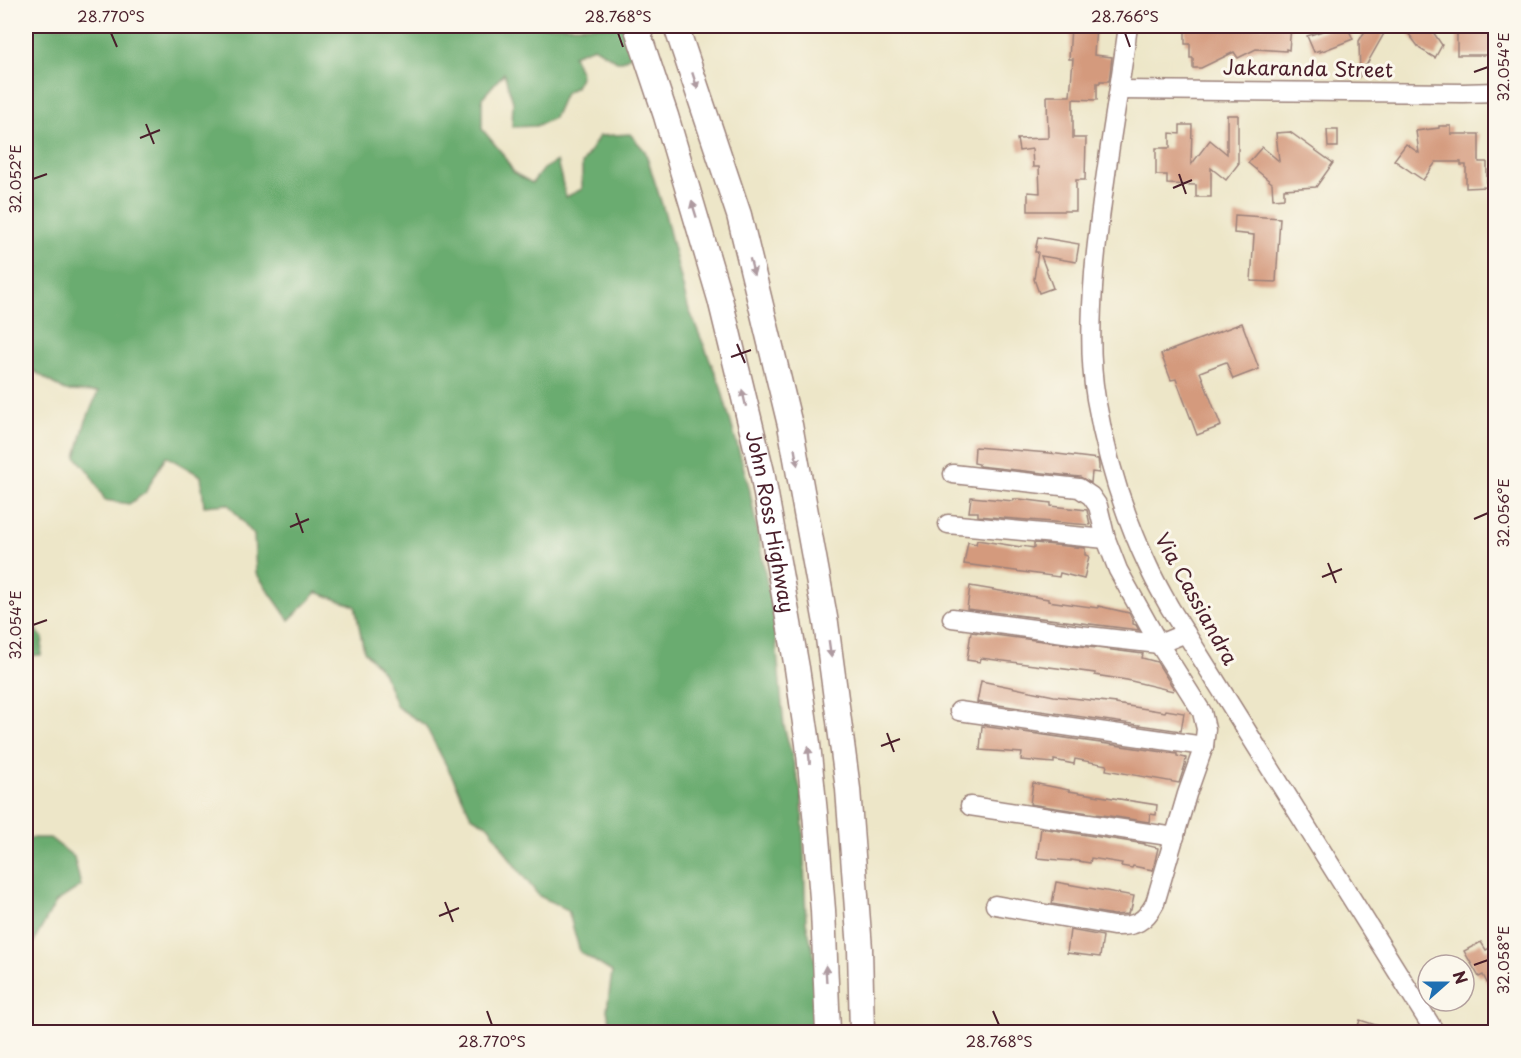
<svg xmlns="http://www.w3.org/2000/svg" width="1521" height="1058" viewBox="0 0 1521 1058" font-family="'Playpen Sans',sans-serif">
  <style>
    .forest { fill: #6aac70; stroke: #5a664e; stroke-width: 1.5 }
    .building { fill: #d49a7d }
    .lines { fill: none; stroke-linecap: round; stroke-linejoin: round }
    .minor-casing { stroke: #9c827a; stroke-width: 21 }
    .major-casing { stroke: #9c827a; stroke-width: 27 }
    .minor { stroke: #fff; stroke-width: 18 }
    .major { stroke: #fff; stroke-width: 24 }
    .oneway { fill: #ae9aa0 }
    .ticks { fill: none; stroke: #4a1f2b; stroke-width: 2 }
    .labels { text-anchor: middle; stroke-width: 6; stroke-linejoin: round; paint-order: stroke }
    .street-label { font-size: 20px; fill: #4a1f2b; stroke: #fbf7ec }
    .neatline { fill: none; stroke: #4a1f2b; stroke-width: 2 }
    .ticks-label { font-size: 15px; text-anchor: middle; fill: #4a1f2b }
  </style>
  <rect width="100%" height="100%" fill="#fbf7ec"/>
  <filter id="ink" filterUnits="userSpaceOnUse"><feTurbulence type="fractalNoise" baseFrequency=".0167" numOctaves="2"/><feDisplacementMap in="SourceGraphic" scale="12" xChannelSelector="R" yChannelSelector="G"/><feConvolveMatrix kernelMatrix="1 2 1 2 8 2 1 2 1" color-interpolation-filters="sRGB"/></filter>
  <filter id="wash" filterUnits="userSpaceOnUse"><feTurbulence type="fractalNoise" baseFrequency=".008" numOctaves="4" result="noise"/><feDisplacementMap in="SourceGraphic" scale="24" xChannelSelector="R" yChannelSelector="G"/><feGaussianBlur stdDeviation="1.35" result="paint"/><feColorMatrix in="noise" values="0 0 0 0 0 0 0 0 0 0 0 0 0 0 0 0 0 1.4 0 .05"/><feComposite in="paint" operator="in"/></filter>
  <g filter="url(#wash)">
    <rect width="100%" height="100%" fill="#ede6c8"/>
    <g class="forest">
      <path d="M26,26H623L633,53L623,61H617L594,47L573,55L581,74L576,87L565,93L554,118L536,126L512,127L513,102L504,73L482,98V129L502,153L514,173L532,183L543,169L557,161L566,197L582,189V164L599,136L630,134L645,151L665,214L688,307L720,384L749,487L774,620L784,726L802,795L806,922L820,979L823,1032H612L607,1010L612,972L580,952L568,910L539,896L512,862L489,826L471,816L455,782L425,725L397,707L383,672L364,651L355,606L316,592L310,600L289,620L256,573L254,535L228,504L204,506L201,476L166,456L145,493L129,504L105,500L89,472L76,457L85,423L98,392L65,391L34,371L26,372Z"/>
      <path d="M26,619L43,638L41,655L26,656Z"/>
      <path d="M26,838H50L74,857L81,886L56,902L26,956Z"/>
    </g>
    <g id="blocks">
      <g class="building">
        <path d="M1071,26H1096L1094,55L1112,57L1109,81H1100V83H1097V100L1073,99V138H1086L1085,180H1076V211H1028V192L1040,193L1039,167H1033L1032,149L1019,151L1017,139L1048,138L1047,96H1070L1073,59H1069Z"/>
        <path d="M1185,26H1291L1289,50L1286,49V51L1256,49L1238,58L1234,52L1201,68H1193V58H1190V44H1185Z"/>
        <path d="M1338,26H1347L1353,39L1320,52V50L1314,52L1307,36Z"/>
        <path d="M1368,26H1379L1386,30L1360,76L1359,41Z"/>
        <path d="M1403,26H1429L1442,45L1435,58L1420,49Z"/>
        <rect x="1457" y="26" width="33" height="29"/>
        <path d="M1227,115H1238V163H1239L1226,180L1211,168V197H1196V185L1167,184V175H1156V148H1170V133L1180,134V125H1192L1191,165L1210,140L1227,154Z"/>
        <path d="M1439,126H1451V134H1479V162H1487V187L1466,188V165H1461V162H1436L1423,180L1394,160L1406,144L1419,153L1416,131L1439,128Z"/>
        <path d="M1327,130H1338V147H1328Z"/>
        <path d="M1290,132L1333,163L1316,187L1284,189V198L1273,199L1272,183L1248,163L1262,147L1279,161L1276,133Z"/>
        <path d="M1235,215L1280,218L1276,282L1251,281L1254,235L1234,233Z"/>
        <path d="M1038,237L1079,244L1076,262L1041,256L1053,288L1039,293L1034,279L1038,252H1035Z"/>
        <path d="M1242,323L1259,369L1233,379L1226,362L1200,372L1221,426L1197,435L1176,379L1171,380L1161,354Z"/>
        <path d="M975,447L1049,453L1098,459L1099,466V473L1092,472L1091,483L1080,477L979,466V464L974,463Z"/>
        <path d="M971,497L1013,501V499H1019L1051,503V506L1087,510L1090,525L978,516V512H969Z"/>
        <path d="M977,540L1021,547V546L1034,548V543L1085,548V555L1089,556L1084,579L1060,573L1059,577L964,564L968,542L976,544Z"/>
        <path d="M970,586L1048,599V601L1098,608V606L1129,613L1133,621V624L1136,625L1139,630L967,609Z"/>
        <path d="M971,632L1143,654L1142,658L1157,662L1174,689L1173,691L1127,680L1095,675V673L981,658L980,662L967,660Z"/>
        <path d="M981,681L1054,696L1116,703V704L1165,712L1166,710L1184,713L1181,731L977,702Z"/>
        <path d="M982,726L1177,754V756L1186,758L1185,765L1179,783L1106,770L1107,765L1075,759L1074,764L1054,760V763L1021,760L1022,753L980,750Z"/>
        <path d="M1033,783L1069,790V791L1157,805L1156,815L1150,814L1149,822L1030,804Z"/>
        <path d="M1041,828L1145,844V845L1158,848L1153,870L1133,866L1132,868L1121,866L1122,863L1091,858L1090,863L1071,860V861L1037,858Z"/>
        <path d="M1056,882L1134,896L1131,910H1129L1128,914L1114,915L1052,904Z"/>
        <path d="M1070,930L1103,936L1100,957L1067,953Z"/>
        <path d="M1481,942L1486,950L1496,945V1000L1483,975L1479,977L1464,951Z"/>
        <path d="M1360,1020L1391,1030V1032H1356Z"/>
      </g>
    </g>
  </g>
  <g filter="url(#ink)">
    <use href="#blocks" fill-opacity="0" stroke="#9c827a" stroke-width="1.5"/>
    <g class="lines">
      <defs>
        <g id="minor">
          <path d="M1128,26C1117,108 1101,190 1094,273C1091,314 1089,358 1096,399C1106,457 1124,515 1149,568C1155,582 1163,595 1170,608L1435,1032"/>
          <path d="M1119,90L1463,93L1496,92"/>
          <path d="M953,474L1079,488L1091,496L1098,506L1106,539L1118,570L1159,644L1202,712L1206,729L1204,746L1187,794L1155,903C1145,922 1135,927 1113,926L995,905"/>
          <path d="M948,524L1106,539"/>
          <path d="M952,618L1079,635L1159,644L1186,633"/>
          <path d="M959,711L1204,746"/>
          <path d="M970,806L1175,837"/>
        </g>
        <g id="major">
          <path id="s1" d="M636,26L666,116L720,299L762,472L797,668L808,744L815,813L823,910L828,1032"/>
          <path d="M676,26L739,215L790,425L826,623L848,789L860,949L862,1032"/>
        </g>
      </defs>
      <use href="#minor" class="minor-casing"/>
      <use href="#major" class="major-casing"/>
      <use href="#minor" class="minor"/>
      <use href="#major" class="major"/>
    </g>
    <defs><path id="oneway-solid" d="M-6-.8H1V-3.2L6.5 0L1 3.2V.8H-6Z" transform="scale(1.5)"/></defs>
    <g class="oneway">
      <use href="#oneway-solid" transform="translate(695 81) rotate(72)"/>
      <use href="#oneway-solid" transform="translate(694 209) rotate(-107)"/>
      <use href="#oneway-solid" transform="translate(752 267) rotate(76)"/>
      <use href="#oneway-solid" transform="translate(744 398) rotate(-103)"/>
      <use href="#oneway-solid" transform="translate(796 457) rotate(80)"/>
      <use href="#oneway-solid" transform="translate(830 649) rotate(82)"/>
      <use href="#oneway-solid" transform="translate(809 755) rotate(-96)"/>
      <use href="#oneway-solid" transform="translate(826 974) rotate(-93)"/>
    </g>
  </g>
  <path class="ticks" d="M111,33L117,47M618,33L623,47M1125,33L1130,47M1474,72L1488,67M146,124L154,144M140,138L160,130M1179,174L1186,194M33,179L47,174M1173,188L1192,180M737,344L745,363M731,357L751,350M296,513L303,533M1474,519L1488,513M290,527L309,519M1328,563L1336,583M1322,577L1342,569M33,625L47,620M887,733L894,752M881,746L900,739M445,902L453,922M439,916L459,908M1474,965L1488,960M487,1011L492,1025M993,1011L999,1025"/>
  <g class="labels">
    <g class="street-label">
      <text transform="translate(1308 69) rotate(1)" y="7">Jakaranda Street</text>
      <text dy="7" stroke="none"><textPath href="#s1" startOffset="514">John Ross Highway</textPath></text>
      <text transform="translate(1196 599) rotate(61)" y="7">Via Cassiandra</text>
    </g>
  </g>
  <rect width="1521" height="1058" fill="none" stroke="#fbf7ec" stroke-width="66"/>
  <g transform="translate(1446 983) rotate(69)"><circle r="28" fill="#fbf7ec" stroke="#b4a19f" stroke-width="1.5"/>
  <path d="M0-4.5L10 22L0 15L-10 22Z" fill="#1f6fb2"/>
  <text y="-9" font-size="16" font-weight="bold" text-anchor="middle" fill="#4a1f2b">N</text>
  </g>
  <rect x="33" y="33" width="1455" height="992" class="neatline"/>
  <g class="ticks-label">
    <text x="111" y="22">28.770°S</text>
    <text x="618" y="22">28.768°S</text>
    <text x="1125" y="22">28.766°S</text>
    <text transform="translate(1504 67) rotate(-90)" y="5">32.054°E</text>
    <text transform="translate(16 179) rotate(-90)" y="5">32.052°E</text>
    <text transform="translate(1504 513) rotate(-90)" y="5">32.056°E</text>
    <text transform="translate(16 625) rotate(-90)" y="5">32.054°E</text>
    <text transform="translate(1504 960) rotate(-90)" y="5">32.058°E</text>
    <text x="492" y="1047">28.770°S</text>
    <text x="999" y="1047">28.768°S</text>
  </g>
</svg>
